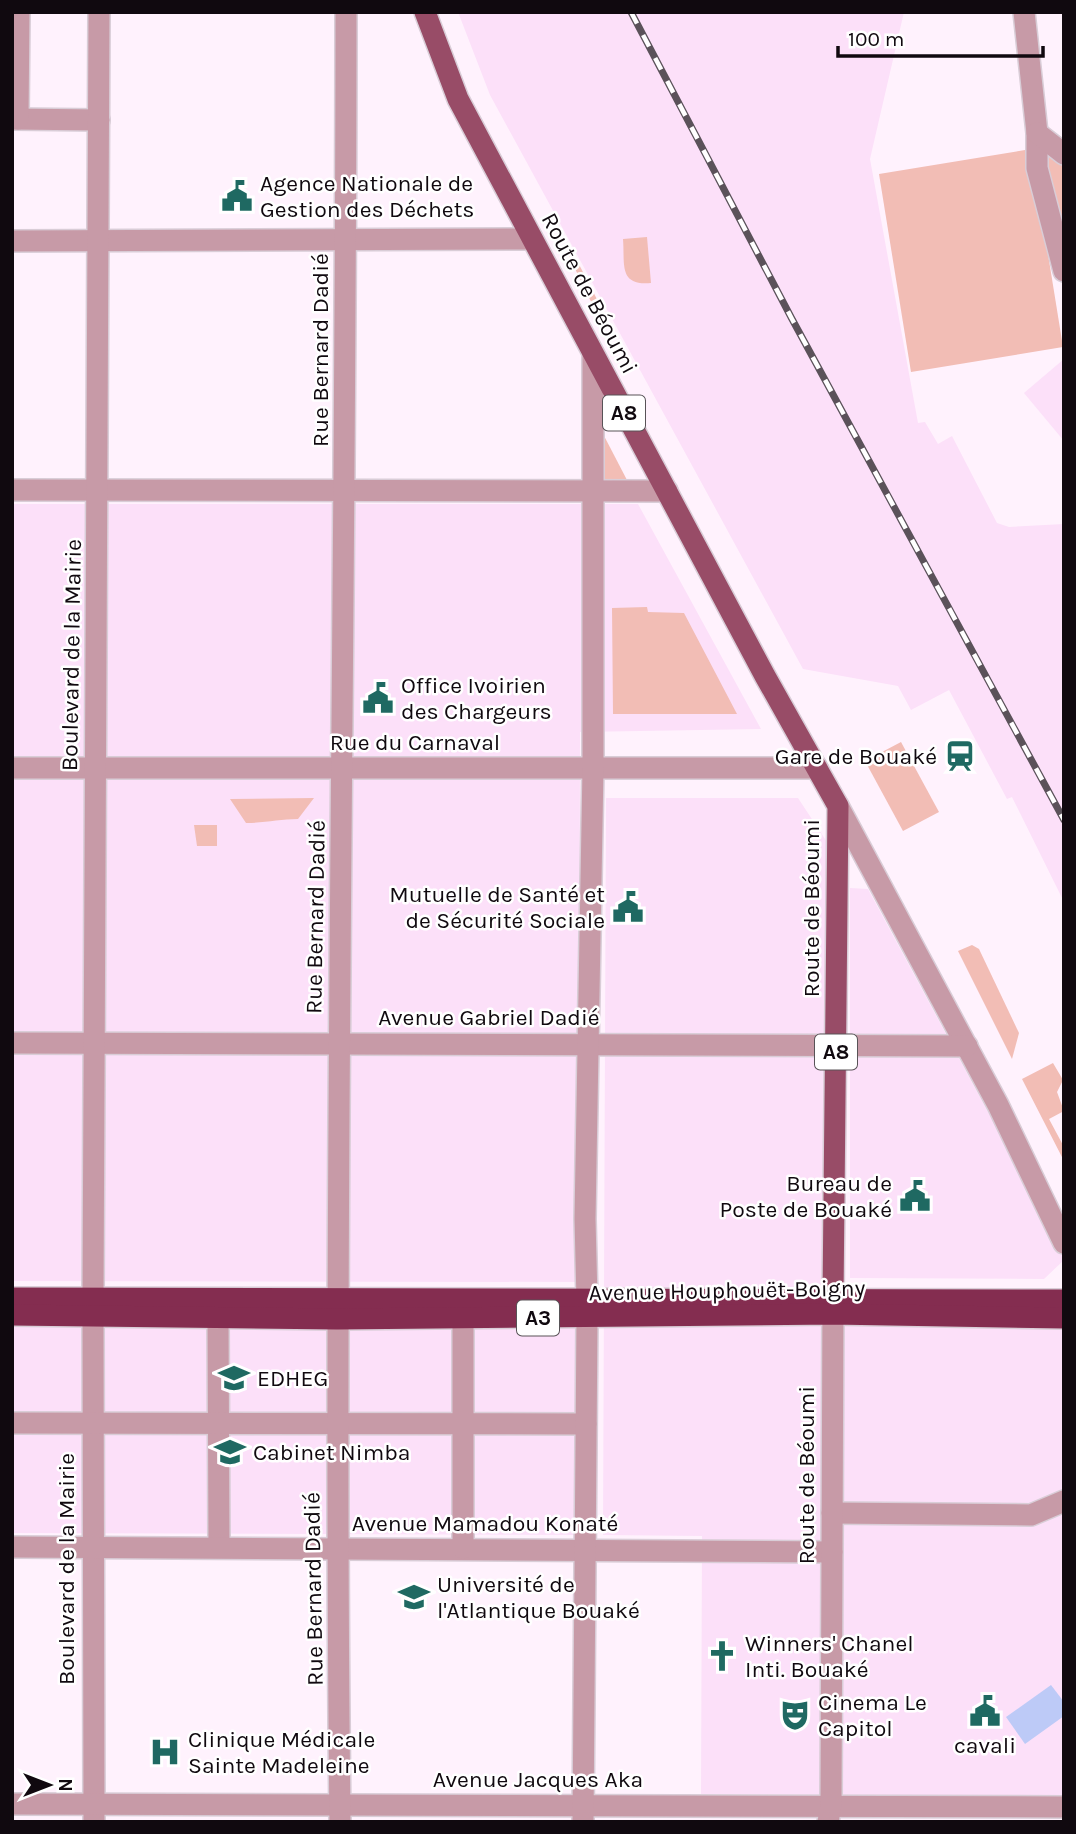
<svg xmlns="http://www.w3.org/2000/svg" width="1076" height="1834" viewBox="0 0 1076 1834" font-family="Karla,sans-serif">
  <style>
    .built { fill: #fce0f9 }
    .green { fill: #f2bdb5 }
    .water { fill: #bdcaf7 }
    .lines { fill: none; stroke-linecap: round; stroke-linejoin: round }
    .minor-casing { stroke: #d9cdd7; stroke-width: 24 }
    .major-casing { stroke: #d9cdd7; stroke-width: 24 }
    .highway-casing { stroke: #d9cdd7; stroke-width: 24 }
    .minor { stroke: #c79aa7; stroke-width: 21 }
    .major { stroke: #984c67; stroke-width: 21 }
    .highway { stroke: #842d50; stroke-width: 21 }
    .rail-casing { stroke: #5b525a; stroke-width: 7 }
    .rail { stroke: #fff; stroke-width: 4.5; stroke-dasharray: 13; stroke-linecap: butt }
    .labels { text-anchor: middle; stroke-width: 5; stroke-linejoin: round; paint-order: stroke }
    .shield { fill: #fff; stroke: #585357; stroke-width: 2 }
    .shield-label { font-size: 21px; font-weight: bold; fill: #10090f }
    .poi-label { font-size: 23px; fill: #10090f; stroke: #fff; text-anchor: start }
    .street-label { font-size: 23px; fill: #10090f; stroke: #fff }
  </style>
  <rect width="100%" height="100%" fill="#fff2fd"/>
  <g class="built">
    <path d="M458,12H904L870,159L918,423L925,422L938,444L952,436L997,523L1009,527L1064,524V902L1012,797L1007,799L949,690L911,710L898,686L803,669L490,95Z"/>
    <path d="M1064,359V441L1024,393Z"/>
    <path d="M12,504H638L761,729L580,732L579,1282L12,1281Z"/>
    <path d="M606,798H798L827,842L825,1319H1064V1796L701,1794L702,1536L603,1535Z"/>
    <path d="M850,888L868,889L1064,1253V1260L1044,1279L850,1278Z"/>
    <path d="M12,1306L578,1307L577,1535L12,1533Z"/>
  </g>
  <g class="green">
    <path d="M1049,143L1064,156V245L1040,168Z"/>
    <path d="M1031,149L1063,347L911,372L879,174Z"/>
    <path d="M647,237L651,283C618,286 625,264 623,239Z"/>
    <path d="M564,246L570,247L603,311L601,316L597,314Z"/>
    <path d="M601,430L628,482H602Z"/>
    <path d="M647,607L648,612L684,613L737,714H613L612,608Z"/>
    <path d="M901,742L939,812L903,831L865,761Z"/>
    <path d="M314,798L298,819C280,819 265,823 246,823L230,799Z"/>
    <path d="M194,825H217V846H197Z"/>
    <path d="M972,945L979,949L1019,1033L1012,1059L958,951Z"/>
    <path d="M1053,1063L1063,1080L1057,1092L1064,1111L1049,1119L1064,1147V1161L1022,1079Z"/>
  </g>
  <path class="water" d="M1051,1685L1064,1702V1716L1025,1744L1006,1717Z"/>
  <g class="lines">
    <defs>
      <g id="minor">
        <path d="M1024,12L1037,133V168L1064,271"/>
        <path d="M12,119L99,120"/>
        <path d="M18,119L19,12"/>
        <path d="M1037,133L1064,154"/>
        <path d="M12,241L532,239"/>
        <path d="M12,490L667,491"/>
        <path d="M12,768H817"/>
        <path d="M838,806L998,1105L1064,1243"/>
        <path d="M12,1043L967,1046"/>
        <path d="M93,1297L99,12"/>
        <path d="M587,1300L585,1219L593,768V354"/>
        <path d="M93,1316L94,1822"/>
        <path d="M218,1316L219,1547"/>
        <path d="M12,1423L586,1424"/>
        <path d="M832,1513L1031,1515L1064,1501"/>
        <path d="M12,1547L832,1552"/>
        <path d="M463,1548V1318"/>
        <path d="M12,1804L1064,1807"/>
        <path d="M340,1822C333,1219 346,615 346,12"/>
        <path d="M583,1822L587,1318"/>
        <path d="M828,1822L831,1805L833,1297"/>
      </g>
      <path id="major" d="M425,12L458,99L765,676L838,806L833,1297"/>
      <g id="highway">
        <path d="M12,1298L1064,1300"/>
        <path d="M12,1315L337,1319L833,1314L1064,1318"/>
      </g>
    </defs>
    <use href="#minor" class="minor-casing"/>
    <use href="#major" class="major-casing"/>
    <use href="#highway" class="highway-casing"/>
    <use href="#minor" class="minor"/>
    <use href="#major" class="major"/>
    <use href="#highway" class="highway"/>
    <defs>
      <path id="rail" d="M631,12L792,319L1064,820"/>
    </defs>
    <use href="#rail" class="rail-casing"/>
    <use href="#rail" class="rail"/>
  </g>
  <defs>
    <symbol id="civic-bare" viewBox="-9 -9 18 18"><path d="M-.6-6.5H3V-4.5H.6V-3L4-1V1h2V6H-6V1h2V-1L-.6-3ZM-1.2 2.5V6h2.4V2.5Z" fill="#1f6962" stroke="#fff" stroke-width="2.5" paint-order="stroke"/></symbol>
    <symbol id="station-bare" viewBox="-9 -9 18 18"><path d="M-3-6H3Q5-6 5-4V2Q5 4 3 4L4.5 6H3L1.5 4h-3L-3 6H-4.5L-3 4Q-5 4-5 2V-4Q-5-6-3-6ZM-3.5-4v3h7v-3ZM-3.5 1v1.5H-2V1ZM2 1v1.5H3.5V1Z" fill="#1f6962" stroke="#fff" stroke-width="2.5" paint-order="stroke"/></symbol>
    <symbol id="university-bare" viewBox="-9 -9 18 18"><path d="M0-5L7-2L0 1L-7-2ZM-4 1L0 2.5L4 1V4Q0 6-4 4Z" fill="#1f6962" stroke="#fff" stroke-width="2.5" paint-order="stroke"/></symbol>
    <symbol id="church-bare" viewBox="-9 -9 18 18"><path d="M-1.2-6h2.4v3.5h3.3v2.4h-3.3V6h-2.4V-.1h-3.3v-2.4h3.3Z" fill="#1f6962" stroke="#fff" stroke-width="2.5" paint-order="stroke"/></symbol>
    <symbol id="theatre-bare" viewBox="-9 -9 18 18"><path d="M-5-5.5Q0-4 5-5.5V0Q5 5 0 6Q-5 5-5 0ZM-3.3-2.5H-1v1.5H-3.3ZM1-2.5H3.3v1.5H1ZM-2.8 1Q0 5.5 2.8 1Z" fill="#1f6962" stroke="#fff" stroke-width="2.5" paint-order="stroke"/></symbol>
    <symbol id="hospital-bare" viewBox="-9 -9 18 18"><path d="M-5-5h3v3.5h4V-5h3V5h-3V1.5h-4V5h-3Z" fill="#1f6962" stroke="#fff" stroke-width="2.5" paint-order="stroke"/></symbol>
  </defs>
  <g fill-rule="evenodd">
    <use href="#civic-bare" x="215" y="174" width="44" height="44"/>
    <use href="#civic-bare" x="356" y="676" width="44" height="44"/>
    <use href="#station-bare" x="938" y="734" width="44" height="44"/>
    <use href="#civic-bare" x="606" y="885" width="44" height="44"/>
    <use href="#civic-bare" x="893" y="1174" width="44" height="44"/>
    <use href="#university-bare" x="212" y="1356" width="44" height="44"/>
    <use href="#university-bare" x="208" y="1430" width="44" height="44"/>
    <use href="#university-bare" x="392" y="1575" width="44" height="44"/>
    <use href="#church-bare" x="700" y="1634" width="44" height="44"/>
    <use href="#civic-bare" x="963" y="1689" width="44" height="44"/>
    <use href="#theatre-bare" x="773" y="1693" width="44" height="44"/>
    <use href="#hospital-bare" x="143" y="1730" width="44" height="44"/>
  </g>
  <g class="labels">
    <g class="shield">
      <rect x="603" y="395.5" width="42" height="35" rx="5"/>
      <rect x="815" y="1034.5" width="42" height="35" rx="5"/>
      <rect x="517" y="1300.5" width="42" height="35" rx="5"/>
    </g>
    <g class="shield-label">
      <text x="624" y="420">A8</text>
      <text x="836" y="1059">A8</text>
      <text x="538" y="1325">A3</text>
    </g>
    <g class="poi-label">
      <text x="260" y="191">Agence Nationale de<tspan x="260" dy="26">Gestion des Déchets</tspan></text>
      <text x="401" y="693">Office Ivoirien<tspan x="401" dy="26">des Chargeurs</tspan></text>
      <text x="937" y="764" text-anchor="end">Gare de Bouaké</text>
      <text x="605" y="902" text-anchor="end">Mutuelle de Santé et<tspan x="605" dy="26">de Sécurité Sociale</tspan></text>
      <text x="892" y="1191" text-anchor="end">Bureau de<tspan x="892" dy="26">Poste de Bouaké</tspan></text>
      <text x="257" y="1386">EDHEG</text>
      <text x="253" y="1460">Cabinet Nimba</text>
      <text x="437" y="1592">Université de<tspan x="437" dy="26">l'Atlantique Bouaké</tspan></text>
      <text x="745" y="1651">Winners' Chanel<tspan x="745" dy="26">Inti. Bouaké</tspan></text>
      <text x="818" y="1710">Cinema Le<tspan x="818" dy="26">Capitol</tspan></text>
      <text x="188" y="1747">Clinique Médicale<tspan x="188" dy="26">Sainte Madeleine</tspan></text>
      <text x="985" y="1753" text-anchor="middle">cavali</text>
    </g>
    <g class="street-label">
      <text transform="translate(590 293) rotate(62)" y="8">Route de Béoumi</text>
      <text transform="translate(320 350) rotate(-90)" y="8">Rue Bernard Dadié</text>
      <text transform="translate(71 655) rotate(-89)" y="8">Boulevard de la Mairie</text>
      <text x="415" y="750">Rue du Carnaval</text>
      <text transform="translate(811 908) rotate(-90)" y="8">Route de Béoumi</text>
      <text transform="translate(315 917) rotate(-89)" y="8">Rue Bernard Dadié</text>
      <text x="489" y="1025">Avenue Gabriel Dadié</text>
      <text transform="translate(727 1290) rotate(-1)" y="8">Avenue Houphouët-Boigny</text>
      <text transform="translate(806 1475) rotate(-90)" y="8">Route de Béoumi</text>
      <text x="485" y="1531">Avenue Mamadou Konaté</text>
      <text transform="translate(66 1569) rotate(-90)" y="8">Boulevard de la Mairie</text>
      <text transform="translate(313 1589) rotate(-91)" y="8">Rue Bernard Dadié</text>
      <text x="538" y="1787">Avenue Jacques Aka</text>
    </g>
  </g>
  <rect width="1076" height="1834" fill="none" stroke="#10090f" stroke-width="28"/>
  <g transform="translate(49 1785) rotate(90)" stroke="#ffffff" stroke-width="5" paint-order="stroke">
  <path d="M0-5L12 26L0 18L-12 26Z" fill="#10090f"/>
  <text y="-10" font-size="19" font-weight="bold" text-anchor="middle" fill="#10090f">N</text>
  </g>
  <path d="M838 46v10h205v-10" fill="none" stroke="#10090f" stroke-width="3.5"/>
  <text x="848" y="46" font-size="21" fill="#10090f" stroke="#ffffff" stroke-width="5" paint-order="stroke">100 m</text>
</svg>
